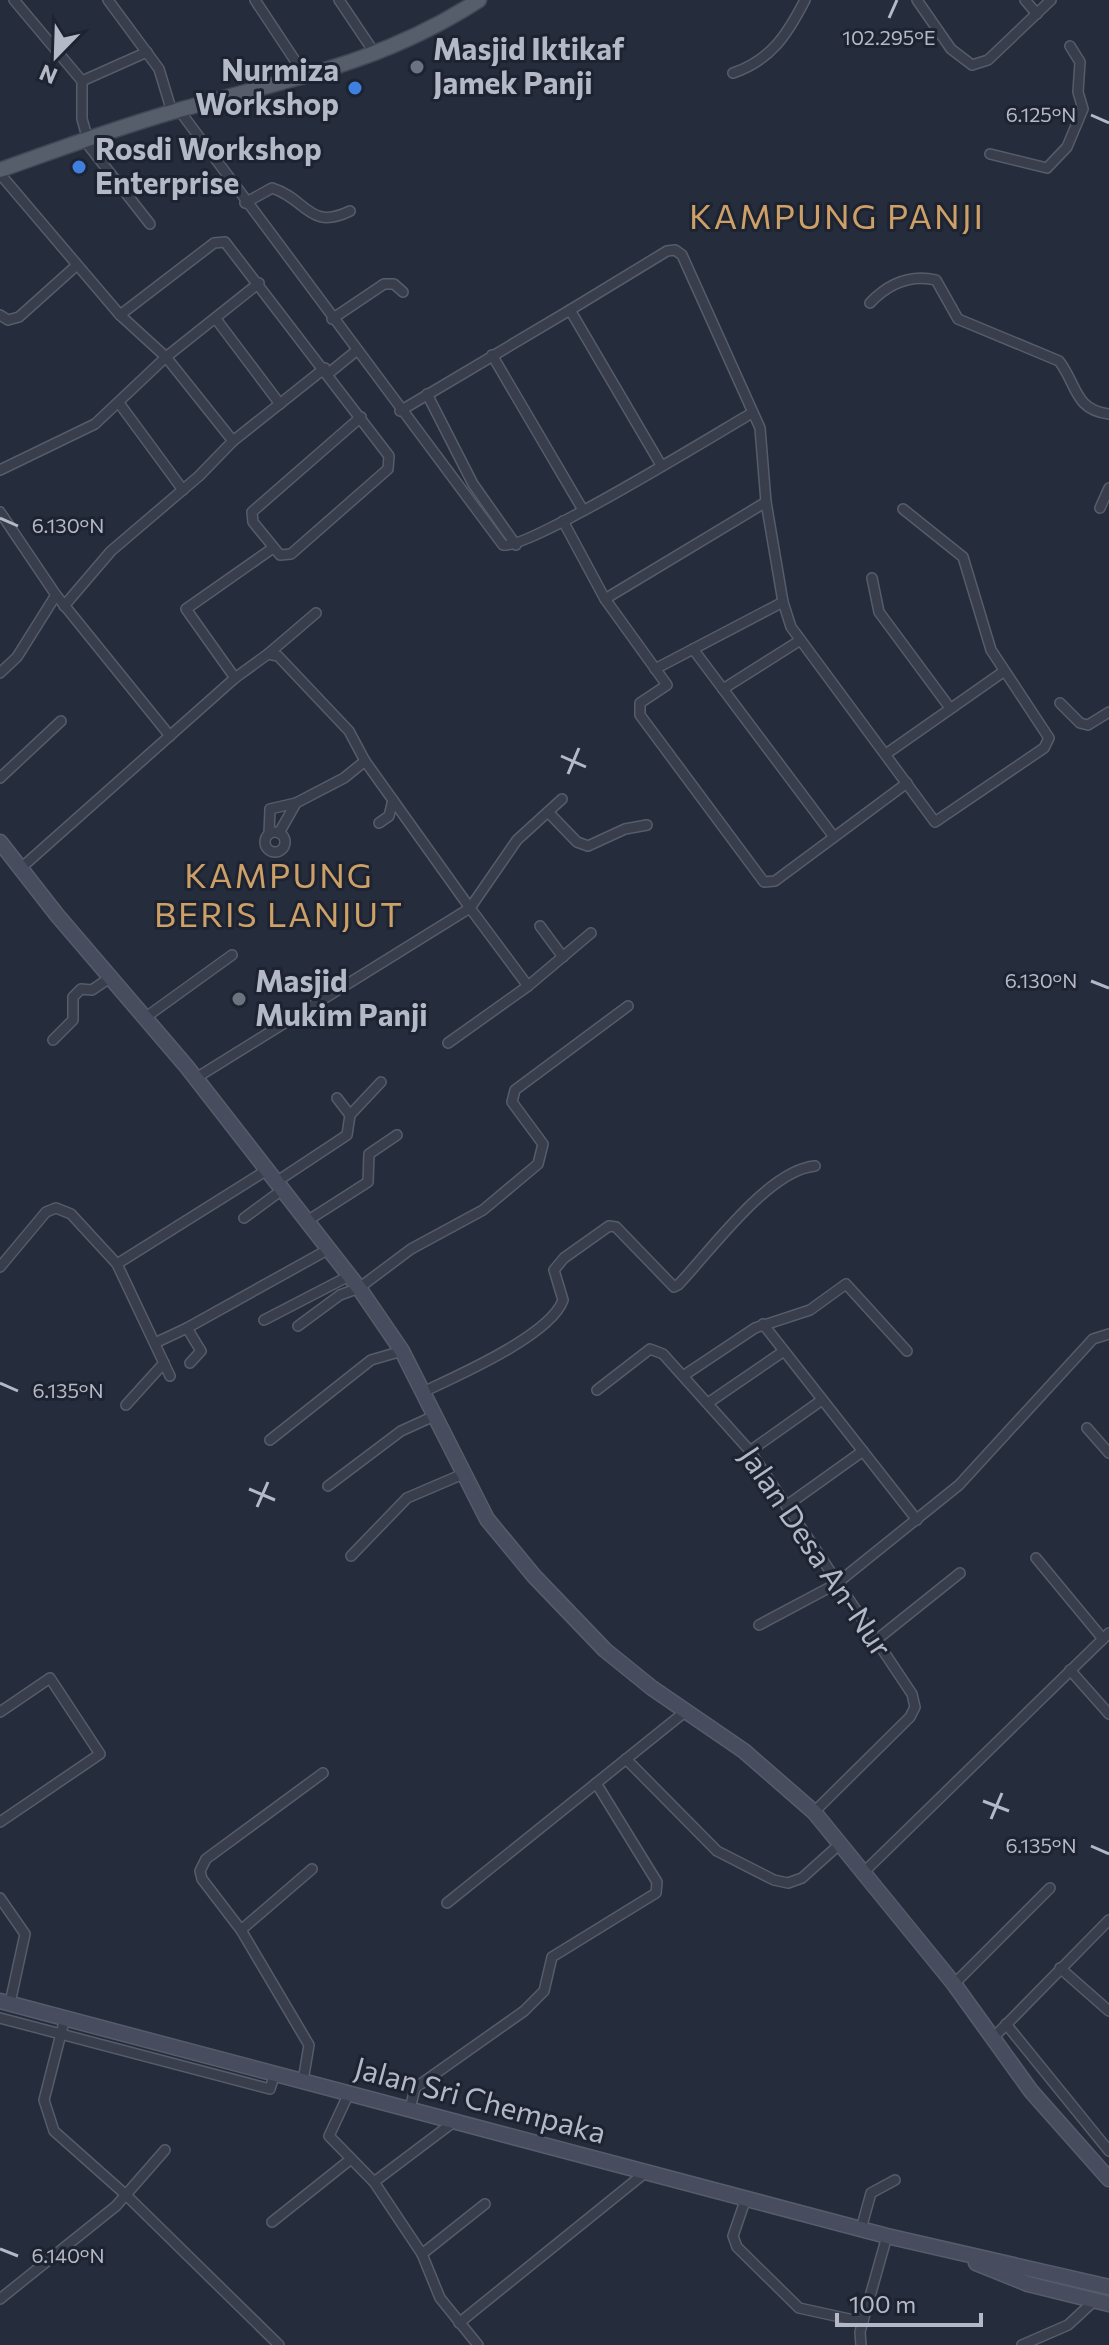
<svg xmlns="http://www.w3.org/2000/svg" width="1109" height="2345" viewBox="0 0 1109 2345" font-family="Commissioner,sans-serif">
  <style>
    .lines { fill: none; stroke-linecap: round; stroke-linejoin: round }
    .street-casing { stroke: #565c69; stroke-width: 12 }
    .secondary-casing { stroke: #565c69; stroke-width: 17 }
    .primary-casing { stroke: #414754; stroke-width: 17 }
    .street { stroke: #383e4b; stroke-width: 9 }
    .secondary { stroke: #474d5e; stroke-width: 14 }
    .primary { stroke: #565d6b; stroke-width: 14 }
    .ticks { fill: none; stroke: #b4b9c7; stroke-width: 3 }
    .worship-dot { fill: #6b7280; stroke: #1d2330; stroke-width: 3 }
    .shop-dot { fill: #3f7fe0; stroke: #1d2330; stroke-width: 3 }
    .labels { text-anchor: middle; stroke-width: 6; stroke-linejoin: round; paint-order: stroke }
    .poi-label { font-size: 30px; font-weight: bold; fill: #b4b9c7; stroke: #1d2330; text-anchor: start }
    .street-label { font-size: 30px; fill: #b4b9c7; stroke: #1d2330 }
    .quarter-label { font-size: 34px; letter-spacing: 2px; fill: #cda068; stroke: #1d2330 }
    .ticks-label { font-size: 20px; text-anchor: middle; fill: #b4b9c7; stroke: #1d2330; stroke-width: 6; stroke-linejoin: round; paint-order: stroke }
  </style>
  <rect width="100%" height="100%" fill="#252c3b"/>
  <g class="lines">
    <defs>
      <g id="street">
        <path d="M14,0L82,81V119L88,140"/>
        <path d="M108,0L159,69L172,112"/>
        <path d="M255,0L298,65L302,79"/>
        <path d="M339,0L376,55"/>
        <path d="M917,0L951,49L972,65L988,60L1051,0"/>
        <path d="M1025,0L1037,14"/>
        <path d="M733,73C771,60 787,35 805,0"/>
        <path d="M82,81L147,52"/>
        <path d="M179,110L503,545C526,551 719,432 752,413"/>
        <path d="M85,141L150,224"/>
        <path d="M990,154L1047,168L1067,147L1083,109L1078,92L1080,62L1070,46"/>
        <path d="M0,174L120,315L166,357L233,441"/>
        <path d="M245,203L272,188C307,199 309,231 350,211"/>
        <path d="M870,303C888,284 909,274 936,280L958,319L1059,361C1077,384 1074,410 1109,414"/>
        <path d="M570,310L667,251L675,250L682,255L760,428L766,502L783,602L791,627L935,822L1044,748L1049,738L991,650L963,557L903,509"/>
        <path d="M0,315L8,320L19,317L77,265"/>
        <path d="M120,315L214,243L225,242L389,456L388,469L291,554L280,555L253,522L252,512L361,417"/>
        <path d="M216,319L280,404"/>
        <path d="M332,319L384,284H394L403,292"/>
        <path d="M492,355L583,510"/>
        <path d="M329,373L356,351"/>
        <path d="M427,394L473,484L516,545"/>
        <path d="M119,403L183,490"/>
        <path d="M400,411L570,310L661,465"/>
        <path d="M0,470L95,424L166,357L259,283"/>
        <path d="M1100,508L1109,488"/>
        <path d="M0,512L56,595L170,736"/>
        <path d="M563,521L605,599L667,685L640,703V715L764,882L775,881L907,783"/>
        <path d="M872,578L879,612L950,708"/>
        <path d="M605,599L766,502"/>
        <path d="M64,606L111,551L199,476L233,441L325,368"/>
        <path d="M693,649L834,837"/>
        <path d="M268,654L316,613"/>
        <path d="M655,669L783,602"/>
        <path d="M0,673L17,657L56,595"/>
        <path d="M235,678L186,609L273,548"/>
        <path d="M723,689L799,641"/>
        <path d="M1060,703L1080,723L1088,725L1109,712"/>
        <path d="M886,754L1003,672"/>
        <path d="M0,778L61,721"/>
        <path d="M548,812L577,842L588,846L625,829L647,825"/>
        <path d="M379,823L389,816L393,800"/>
        <circle cx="275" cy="842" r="10"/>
        <path d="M279,833L296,803"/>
        <path d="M269,834L270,809L296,803L344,778L365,761"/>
        <path d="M21,868L235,678L268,654L278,656L349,731L365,761L470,908L196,1078"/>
        <path d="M540,926L563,957"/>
        <path d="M528,986L591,933"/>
        <path d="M146,1017L232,955"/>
        <path d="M53,1040L73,1020V997L81,989L92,990L111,977"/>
        <path d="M448,1043L528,986L470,908L517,840L562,799"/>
        <path d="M350,1115L381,1082"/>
        <path d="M276,1182L347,1135L350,1115L337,1098"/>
        <path d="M244,1218L282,1190"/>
        <path d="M307,1221L368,1182L369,1154L397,1135"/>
        <path d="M117,1264L170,1376"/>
        <path d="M0,1267L46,1212L56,1208L71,1214L117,1264L267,1170"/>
        <path d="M264,1320L349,1276"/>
        <path d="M763,1324L917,1520"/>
        <path d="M298,1326L340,1295L359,1288L411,1249L483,1210L538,1164L543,1144L512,1102L515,1090L628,1006"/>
        <path d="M155,1343L187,1328"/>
        <path d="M190,1363L201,1351L187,1328L329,1249"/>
        <path d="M683,1376L755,1328L810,1310L846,1284L907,1351"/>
        <path d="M597,1390L650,1349L663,1354L750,1451L912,1694L915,1707L910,1717L814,1812"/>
        <path d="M423,1392C457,1376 551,1335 563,1300L554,1270L564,1258L609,1226L616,1227L674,1287L678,1285C710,1252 768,1170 815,1166"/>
        <path d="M708,1403L784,1351"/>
        <path d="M126,1405L164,1363"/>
        <path d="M1087,1428L1109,1453"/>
        <path d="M270,1440L371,1360L402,1351"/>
        <path d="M750,1451L822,1400"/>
        <path d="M328,1486L401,1431L434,1416"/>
        <path d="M786,1506L863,1451"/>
        <path d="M351,1556L407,1498L463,1474"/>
        <path d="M1036,1558L1103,1639"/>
        <path d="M759,1625L836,1584L959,1485L1093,1339L1109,1334"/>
        <path d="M875,1641L960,1573"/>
        <path d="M1070,1670L1109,1714"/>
        <path d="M0,1712L50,1678L100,1754L0,1822"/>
        <path d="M626,1759L717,1851L774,1880L788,1883L802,1878L841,1843"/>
        <path d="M865,1871L1109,1633"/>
        <path d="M0,1898L25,1934L10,2003"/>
        <path d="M447,1903L686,1711"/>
        <path d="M241,1930L312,1869"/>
        <path d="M1060,1968L1109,2011"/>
        <path d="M954,1984L1050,1888"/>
        <path d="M0,2018L270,2089L275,2073"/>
        <path d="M65,2018L44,2100L54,2131L126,2195L279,2345"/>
        <path d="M1006,2024L1109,2151"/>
        <path d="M992,2039L1109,1920"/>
        <path d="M303,2081L309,2045L241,1930L202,1879L200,1871L206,1859L323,1773"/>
        <path d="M349,2093L329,2136L374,2182L422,2254L440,2298L478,2345"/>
        <path d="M410,2109L415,2088L524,2011L544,1991L552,1957L656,1893L657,1882L596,1783"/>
        <path d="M374,2182L455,2121"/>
        <path d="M746,2198L733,2236L737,2247L799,2308L863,2322"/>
        <path d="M272,2222L351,2159"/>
        <path d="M861,2229L871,2193L895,2180"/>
        <path d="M422,2254L485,2204"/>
        <path d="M0,2299L116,2206L165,2150"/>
        <path d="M459,2323L646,2172"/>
        <path d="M861,2345L860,2332L887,2236"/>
        <path d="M1022,2345L1068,2325L1094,2301"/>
      </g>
      <g id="secondary">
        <path d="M0,842L57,915L187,1067L359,1288L402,1351L487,1519L534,1576L605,1650L652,1688L744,1751L814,1812L954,1984L1031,2091L1109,2179"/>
        <path d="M0,2001L887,2236L1109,2287"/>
        <path d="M976,2263L1028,2284L1109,2304"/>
      </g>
      <path id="primary" d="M0,170C59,149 118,127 179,110C289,79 380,64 479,0"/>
    </defs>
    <use href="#street" class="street-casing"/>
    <use href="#secondary" class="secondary-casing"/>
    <use href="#primary" class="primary-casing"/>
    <use href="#street" class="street"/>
    <use href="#secondary" class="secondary"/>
    <use href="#primary" class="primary"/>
  </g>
  <path class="ticks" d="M889,18L897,0M1091,115L1109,123M0,518L18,526M561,756L586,767M568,774L579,748M1091,981L1109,988M0,1383L18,1391M249,1489L275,1500M257,1507L268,1482M983,1801L1009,1811M991,1819L1002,1793M1091,1846L1109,1854M0,2249L18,2256"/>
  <g class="worship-dot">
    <circle cx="417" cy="67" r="8"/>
    <circle cx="239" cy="999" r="8"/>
  </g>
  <g class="shop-dot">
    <circle cx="355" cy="88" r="8"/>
    <circle cx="79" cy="167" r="8"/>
  </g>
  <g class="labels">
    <g class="poi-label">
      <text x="433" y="60">Masjid Iktikaf<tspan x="433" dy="34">Jamek Panji</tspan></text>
      <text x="339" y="81" text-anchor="end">Nurmiza<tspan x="339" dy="34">Workshop</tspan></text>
      <text x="95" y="160">Rosdi Workshop<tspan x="95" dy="34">Enterprise</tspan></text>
      <text x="255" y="992">Masjid<tspan x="255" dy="34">Mukim Panji</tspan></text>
    </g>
    <g class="street-label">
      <text transform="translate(815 1552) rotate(56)" y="10">Jalan Desa An-Nur</text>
      <text transform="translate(480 2101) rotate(15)" y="10">Jalan Sri Chempaka</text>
    </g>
    <g class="quarter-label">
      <text x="837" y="229">KAMPUNG PANJI</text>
      <text x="279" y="888">KAMPUNG<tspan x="279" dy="39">BERIS LANJUT</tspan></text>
    </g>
  </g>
  <g class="ticks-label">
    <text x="889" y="45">102.295°E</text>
    <text x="1041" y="122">6.125°N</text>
    <text x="68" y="533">6.130°N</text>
    <text x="1041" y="988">6.130°N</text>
    <text x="68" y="1398">6.135°N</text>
    <text x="1041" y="1853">6.135°N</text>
    <text x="68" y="2263">6.140°N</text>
  </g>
  <g transform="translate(56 56) rotate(203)" stroke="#1d2330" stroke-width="6" paint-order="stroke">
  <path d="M0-6L14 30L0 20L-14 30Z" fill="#b4b9c7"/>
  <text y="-12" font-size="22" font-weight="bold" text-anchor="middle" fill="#b4b9c7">N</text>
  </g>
  <path d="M837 2313v12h144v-12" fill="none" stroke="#b4b9c7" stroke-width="4"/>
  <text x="849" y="2313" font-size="24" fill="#b4b9c7" stroke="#1d2330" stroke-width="6" paint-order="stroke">100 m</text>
</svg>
